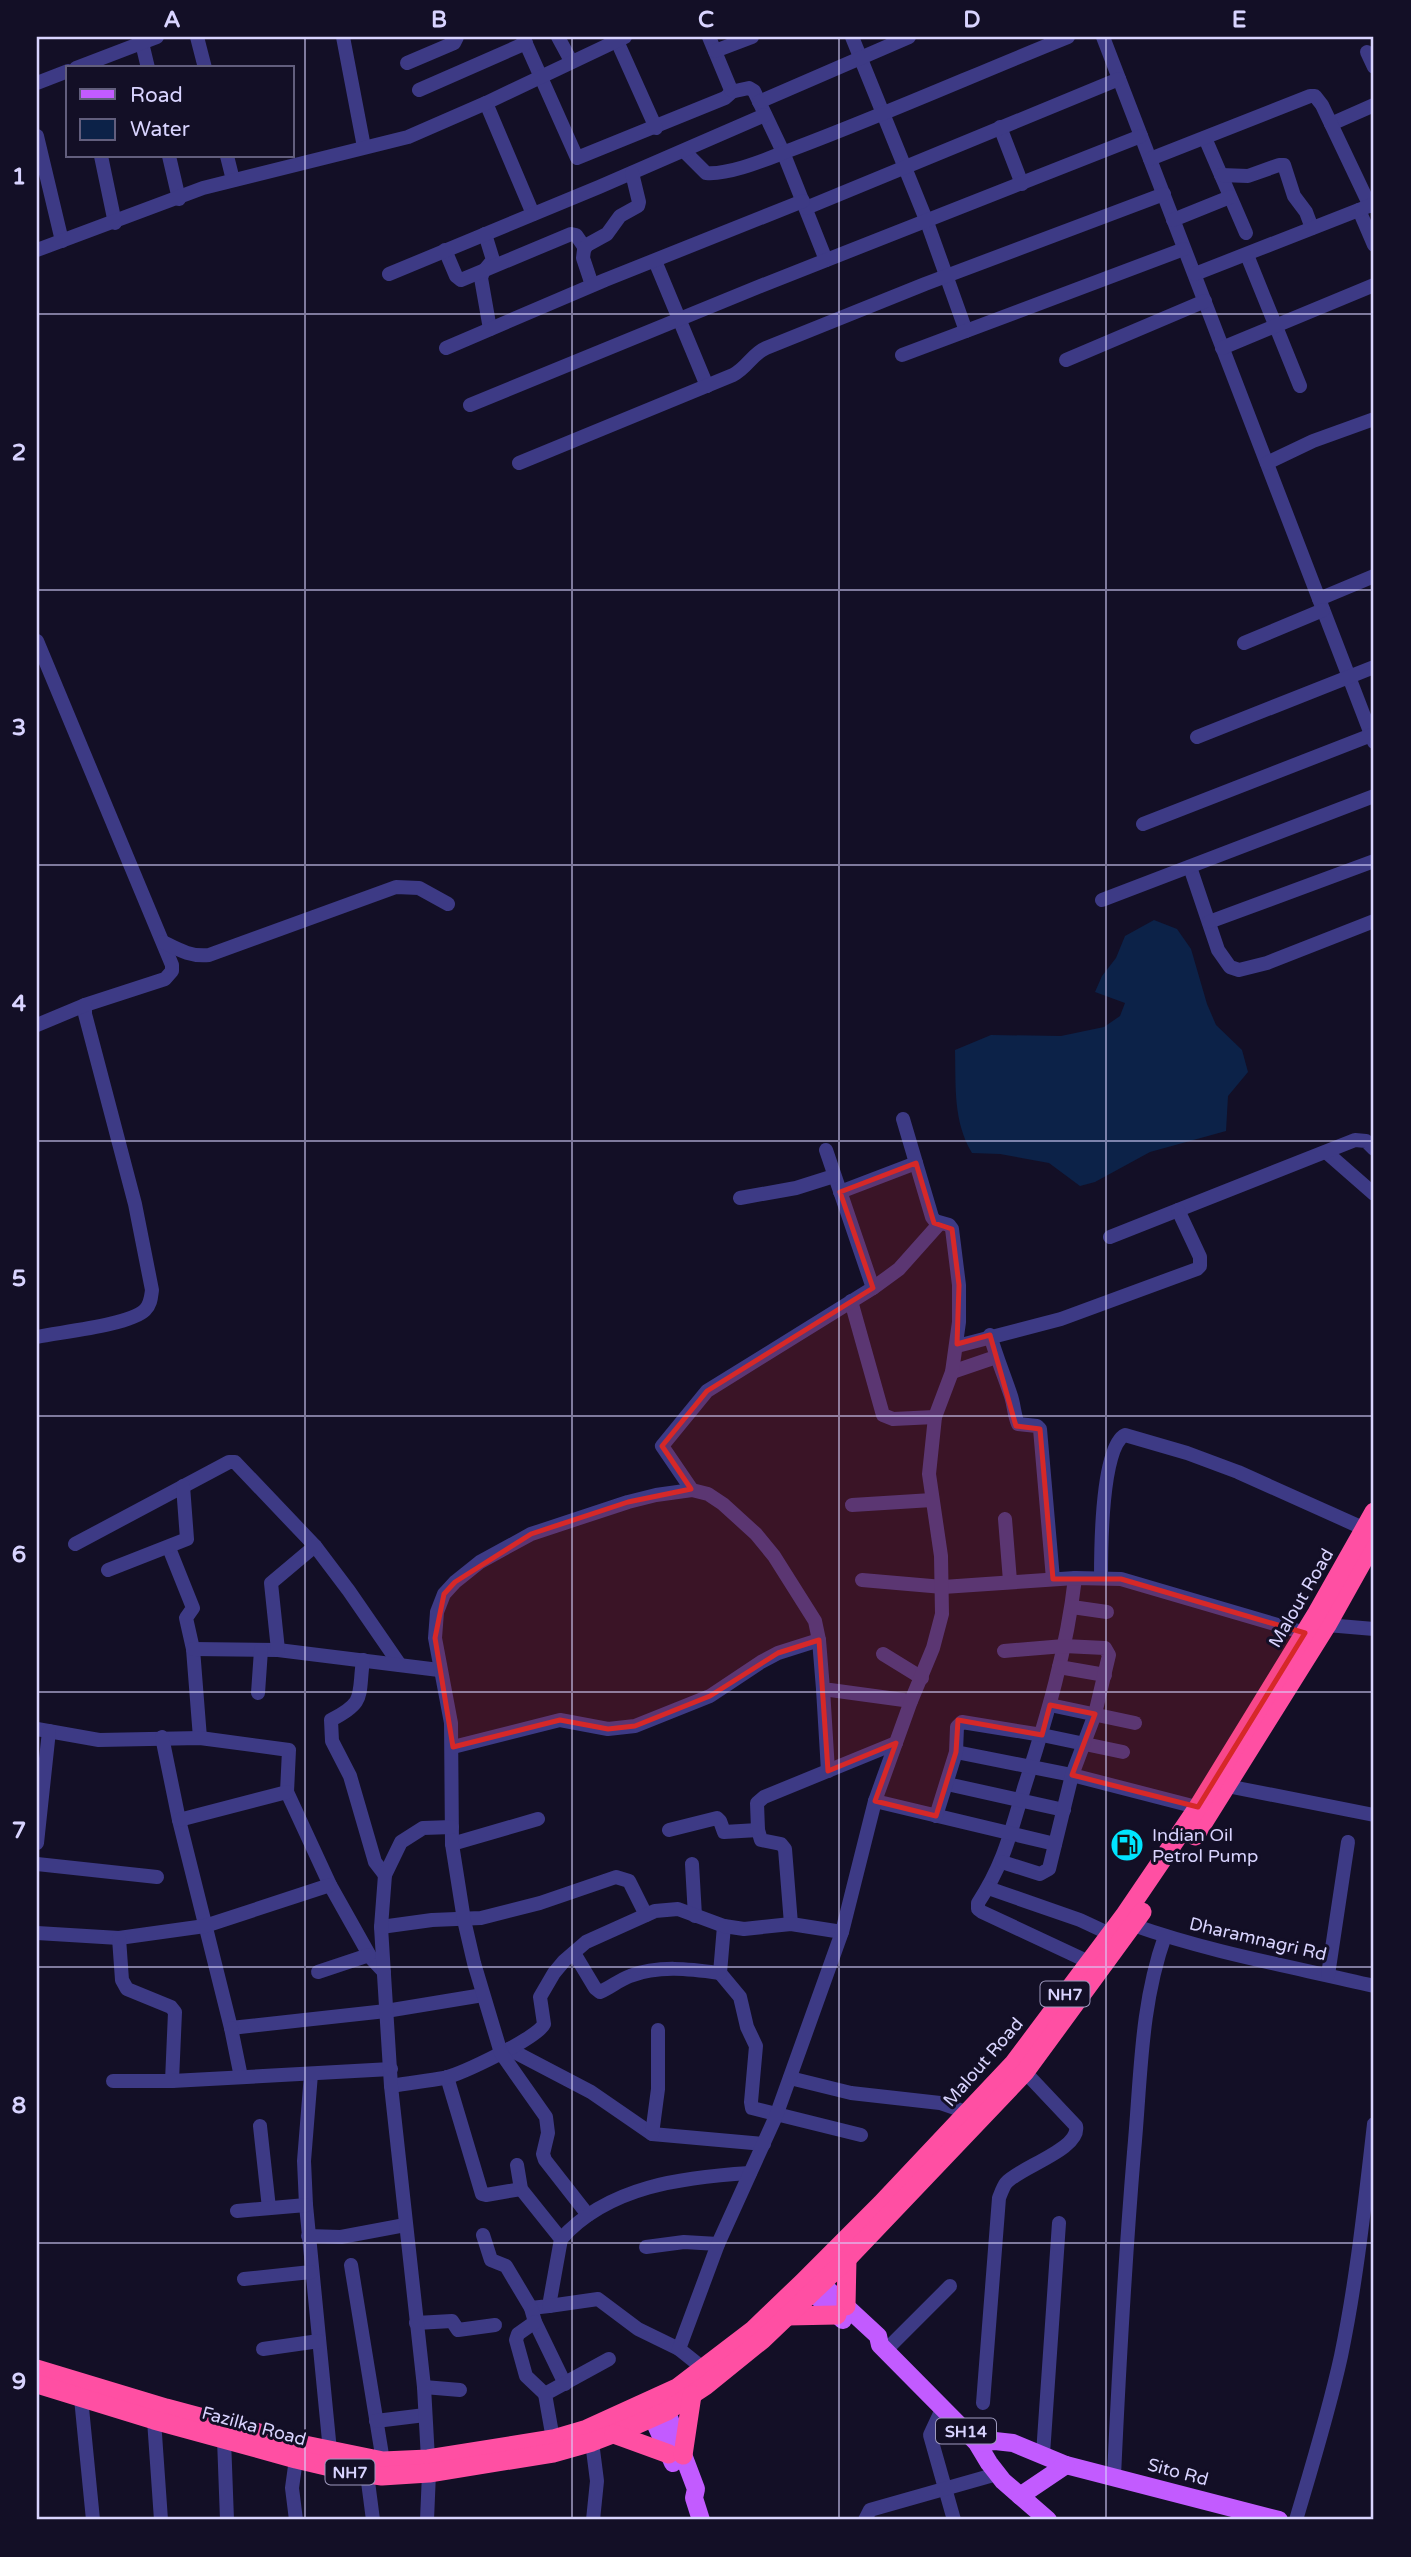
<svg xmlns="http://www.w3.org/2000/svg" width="1411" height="2557" viewBox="0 0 1411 2557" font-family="'Varela Round',sans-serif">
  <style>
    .water { fill: #0c2248 }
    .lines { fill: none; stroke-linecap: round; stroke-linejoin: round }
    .minor { stroke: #3d3a85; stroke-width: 14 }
    .major { stroke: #c25bff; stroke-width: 18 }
    .highway { stroke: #ff4fa3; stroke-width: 19 }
    .marked { fill: #d62828; fill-opacity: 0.2; stroke: #d62828; stroke-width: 5; stroke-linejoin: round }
    .grid { fill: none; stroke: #d9d4ff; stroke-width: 2; stroke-opacity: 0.55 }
    .labels { text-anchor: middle; stroke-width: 6; stroke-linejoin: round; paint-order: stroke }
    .shield { fill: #130f26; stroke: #9e99be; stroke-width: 2 }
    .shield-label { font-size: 16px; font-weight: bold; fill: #d9d4ff }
    .street-label { font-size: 18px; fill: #d9d4ff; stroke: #130f26 }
    .poi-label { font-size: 18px; fill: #d9d4ff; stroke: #130f26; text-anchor: start }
    .neatline { fill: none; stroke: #d9d4ff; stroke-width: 2.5 }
    .grid-label { font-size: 23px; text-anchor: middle; font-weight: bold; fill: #d9d4ff }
  </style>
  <rect width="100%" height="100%" fill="#130f26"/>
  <path class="water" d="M1154,920L1177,929L1191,949L1207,1004L1216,1025L1242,1050L1248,1072L1228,1096L1226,1131L1150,1152L1095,1182L1080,1186L1049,1163L1000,1154L972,1153C953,1121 956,1087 955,1050L991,1035L1061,1036L1104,1027L1120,1016L1125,1003L1095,992L1102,976L1116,958L1125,936Z"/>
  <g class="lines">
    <g class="minor">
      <path d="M197,37L205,68"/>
      <path d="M343,37L364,147"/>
      <path d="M523,37L577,158L725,98L733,91"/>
      <path d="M558,37L571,61"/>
      <path d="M709,37L731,90L735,91L749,88L754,91L783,152L826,260"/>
      <path d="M852,37L927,222L966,331"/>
      <path d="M1103,37L1374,742"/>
      <path d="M617,41L656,128"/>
      <path d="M142,43L148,68"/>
      <path d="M715,51L752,37"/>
      <path d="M1367,52L1374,67"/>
      <path d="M407,63L454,43L457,37"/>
      <path d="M76,68L157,37"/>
      <path d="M37,83L68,71"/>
      <path d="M419,90L526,43"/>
      <path d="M759,102L909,37"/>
      <path d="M486,103L533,214"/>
      <path d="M1331,124L1374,105"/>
      <path d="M1000,127L1022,184"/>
      <path d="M37,136L62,241"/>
      <path d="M1205,138L1246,233"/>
      <path d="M684,151L706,173C731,175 769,158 793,149C886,114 976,74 1068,37"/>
      <path d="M101,156L115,223"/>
      <path d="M169,156L179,199"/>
      <path d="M227,156L233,180"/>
      <path d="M1150,159L1310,96H1315L1322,105L1370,206"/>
      <path d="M1221,175L1248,176L1279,165H1284L1294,196L1306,212L1312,228"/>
      <path d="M806,208L1119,79"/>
      <path d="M1359,210L1374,245"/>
      <path d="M1173,220L1230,197"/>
      <path d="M485,234L493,260L483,272L481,278L490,329"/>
      <path d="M37,250L203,188L408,137L486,103L625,37"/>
      <path d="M445,250L456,276L461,280L571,234L576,235L585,248"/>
      <path d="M1247,255L1300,386"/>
      <path d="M655,261L707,386"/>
      <path d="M389,274L599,187L765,115"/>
      <path d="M1195,274L1374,204"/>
      <path d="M592,285L583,258L584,250L587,245L607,234L620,216L638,206L639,202L632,173"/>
      <path d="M446,348L605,280L803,201"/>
      <path d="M1222,348L1374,285"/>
      <path d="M902,355L1184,249"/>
      <path d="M1066,360L1205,301"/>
      <path d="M470,405L758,287L1141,136"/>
      <path d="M519,463L733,375C747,368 752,354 766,348L925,284L1164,194"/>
      <path d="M1267,463L1313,441L1374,419"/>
      <path d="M1319,599L1374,576"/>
      <path d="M37,641L172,965V971L165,979L85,1005V1014L135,1204L152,1290C151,1297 151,1304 145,1310C130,1325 60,1332 37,1337"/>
      <path d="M1244,643L1323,610"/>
      <path d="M1197,737L1374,667"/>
      <path d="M1143,824L1374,734"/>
      <path d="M1190,867L1218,950L1230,967L1239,970L1267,963L1374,921"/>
      <path d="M1102,900L1374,796"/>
      <path d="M1209,922L1374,861"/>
      <path d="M163,942C179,950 191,957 209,955L396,887L419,888L448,904"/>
      <path d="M37,1025L85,1005"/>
      <path d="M826,1150L873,1288"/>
      <path d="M1326,1152L1374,1194"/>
      <path d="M840,1192L916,1163"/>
      <path d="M740,1198L796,1188L834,1176"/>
      <path d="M1110,1237L1355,1140L1366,1141L1374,1149"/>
      <path d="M851,1301L883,1415L893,1419L935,1417"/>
      <path d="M990,1335C996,1356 1004,1375 1011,1396C1014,1405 1014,1415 1018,1424L1037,1426L1040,1429L1053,1579"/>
      <path d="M957,1346L1061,1319L1197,1269L1200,1266V1257L1178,1210"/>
      <path d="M952,1372L996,1357"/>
      <path d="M692,1490L662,1446L707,1391L873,1288L899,1269L940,1223"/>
      <path d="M852,1505L932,1500"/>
      <path d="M1005,1519L1010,1581"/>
      <path d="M75,1544L229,1462H235L315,1546L349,1591L400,1665"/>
      <path d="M169,1548L193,1608L186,1618L193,1649L200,1738"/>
      <path d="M108,1570L187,1539L183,1486"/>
      <path d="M1101,1577C1101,1551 1101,1446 1125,1435L1187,1453L1238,1472L1365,1529"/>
      <path d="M1075,1578C1067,1649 1047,1717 1025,1785C1011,1830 1005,1862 978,1903V1909L982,1912L1089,1962"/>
      <path d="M862,1580L943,1587L1075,1578L1121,1579L1305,1633"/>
      <path d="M1072,1607L1107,1612"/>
      <path d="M1327,1625L1374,1629"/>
      <path d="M193,1649L278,1650L439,1670"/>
      <path d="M278,1650L271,1583L315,1546"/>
      <path d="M883,1654L922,1678"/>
      <path d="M363,1660C358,1697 366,1702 331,1720L332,1741L350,1776L375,1862L385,1875"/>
      <path d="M1059,1667L1105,1675"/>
      <path d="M823,1689L828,1771"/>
      <path d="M258,1693L261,1650"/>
      <path d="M1050,1705L1135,1723"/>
      <path d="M37,1729L99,1740L200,1738L289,1750L287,1792L330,1885L371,1958L384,1972"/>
      <path d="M162,1737L179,1820L231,2028L386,2011L483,1995"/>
      <path d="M453,1747L560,1720L608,1729L635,1726L710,1696L761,1662L778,1653L819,1640"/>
      <path d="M956,1752L1072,1775L1204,1809"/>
      <path d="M947,1784L1064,1810"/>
      <path d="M1227,1786L1374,1815"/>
      <path d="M875,1801L1055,1844"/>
      <path d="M936,1816L956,1752L957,1727L962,1722L1042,1735L1123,1752"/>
      <path d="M179,1820L287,1792"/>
      <path d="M669,1830L717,1818L720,1821L724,1832L758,1830"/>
      <path d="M37,1843L49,1731"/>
      <path d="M452,1844L538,1819"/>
      <path d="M1002,1862L1040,1874L1049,1869L1072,1775L1095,1714L1109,1655L1105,1648L1064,1646L1004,1651"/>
      <path d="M37,1864L157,1877"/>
      <path d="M692,1864L695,1916"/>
      <path d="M988,1888L1080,1920L1110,1934"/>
      <path d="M791,1924L785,1849L781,1844L761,1840L758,1830L757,1803L764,1797L896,1743"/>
      <path d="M1133,1925C1212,1953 1294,1967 1374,1986"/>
      <path d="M724,1926L720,1973L740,1997L747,2027L756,2046L751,2102L752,2108L861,2135"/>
      <path d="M381,1927L432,1920L481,1918L540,1903L616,1877L629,1881L646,1915"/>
      <path d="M37,1933L119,1938L205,1926L330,1885"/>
      <path d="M119,1938L122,1980L127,1989L171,2007L175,2012L172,2081"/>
      <path d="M574,1953L595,1988L600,1992C610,1988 619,1980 630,1976C658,1965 690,1969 720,1973"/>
      <path d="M318,1972L369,1955"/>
      <path d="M1328,1975L1348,1842"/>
      <path d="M231,2028L241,2077"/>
      <path d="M509,2049L591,2092L652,2134L764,2144"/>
      <path d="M311,2074L304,2161L306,2205L330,2451"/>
      <path d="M447,2077L482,2194L486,2195L521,2189"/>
      <path d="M790,2078L851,2093L940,2103L969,2113"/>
      <path d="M113,2081H172L391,2069"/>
      <path d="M391,2086C408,2083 427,2081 444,2078C461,2074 538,2038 544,2024L540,1997L554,1973L564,1961L586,1942L655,1911L678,1909L724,1926L744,1929L791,1924L842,1932"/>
      <path d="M260,2126L269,2208"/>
      <path d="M652,2134L658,2089V2030"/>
      <path d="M517,2165L521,2189L561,2239L549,2306L531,2308"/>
      <path d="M237,2211L306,2205"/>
      <path d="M588,2215L545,2160L543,2154L548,2133L546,2117L501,2053L474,1963L464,1920L452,1844L451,1723L435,1638L437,1612L444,1594L455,1582L480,1562L531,1534L628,1502L656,1495L692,1490L708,1494L723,1504L756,1534L774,1556L815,1621L819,1640L823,1689L911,1701"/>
      <path d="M483,2235L491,2260L506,2266L531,2308L535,2322L565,2384"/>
      <path d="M308,2236L341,2237L405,2225"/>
      <path d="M561,2239C608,2186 684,2177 750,2173"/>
      <path d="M646,2247L684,2242L718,2244"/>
      <path d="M351,2265L383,2461"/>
      <path d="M244,2279L311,2272"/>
      <path d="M549,2306L598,2299L638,2329L679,2349"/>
      <path d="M535,2322L518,2334L516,2340L526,2376L545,2394"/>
      <path d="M416,2323L452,2321L458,2330L495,2325"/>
      <path d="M263,2349L319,2341"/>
      <path d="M886,2350L950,2286"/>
      <path d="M704,2369L679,2349L718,2244L776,2116L842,1932L875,1801L911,1701L933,1648L942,1614L941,1556L929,1474L935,1417L952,1372L959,1322V1285L952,1229L949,1225L935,1221L932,1217L903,1119"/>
      <path d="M424,2387L460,2390"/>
      <path d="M81,2398L93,2520"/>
      <path d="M983,2403L999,2198C1001,2193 1003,2187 1006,2183C1020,2167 1081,2149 1076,2126L1025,2072"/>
      <path d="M943,2407L930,2435L954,2520"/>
      <path d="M154,2420L161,2520"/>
      <path d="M376,2421L425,2415"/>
      <path d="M224,2439L227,2520"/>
      <path d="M553,2439L545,2394L609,2359"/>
      <path d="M592,2442L597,2481L593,2520"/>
      <path d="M1043,2454L1059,2223"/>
      <path d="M428,2459L424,2387L391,2086L381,1927L385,1875L401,1842L423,1828L452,1827"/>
      <path d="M367,2474L373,2520"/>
      <path d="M1114,2476C1119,2368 1125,2260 1134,2152C1141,2078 1140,2006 1165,1936"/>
      <path d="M296,2520L292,2488L296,2459"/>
      <path d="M427,2520L429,2473"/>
      <path d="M865,2520L870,2510L877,2508L997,2474"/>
      <path d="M1296,2520C1312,2466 1329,2411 1341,2356C1357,2279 1365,2201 1374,2124"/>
    </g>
    <g class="major">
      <path d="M812,2275L878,2336L880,2345L977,2443L989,2463L1003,2481L1048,2520"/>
      <path d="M802,2283L843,2320"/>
      <path d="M662,2399L696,2489L694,2498L701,2520"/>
      <path d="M647,2405L673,2463"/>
      <path d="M977,2443L995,2441L1013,2443L1066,2465L1279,2520"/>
      <path d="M1020,2496L1066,2465"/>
    </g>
    <g class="highway">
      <path d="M1195,1836L1327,1625L1374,1541"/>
      <path d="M846,2306L847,2259"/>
      <path d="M787,2316L837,2315"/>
      <path d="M37,2369L166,2408L300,2444L383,2461L428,2459L553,2439L587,2429L677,2388L753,2330L802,2283L881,2204L1014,2063L1124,1916L1198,1807L1317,1613L1374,1512"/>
      <path d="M37,2384L154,2420L296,2459L347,2471L382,2476L429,2473L553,2453L592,2442L631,2427L667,2411L705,2386L762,2340L847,2259L1025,2072L1142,1912"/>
      <path d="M614,2434L669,2454"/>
      <path d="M683,2455L692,2395"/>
    </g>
  </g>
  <path class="marked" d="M916,1163L934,1223L952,1229L959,1285L957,1344L990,1335L1016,1426L1040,1429L1053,1579H1121L1305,1633L1198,1807L1072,1775L1095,1714L1050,1705L1042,1735L958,1720L956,1752L936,1816L875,1801L896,1743L828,1771L819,1640L778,1653L710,1696L635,1726L608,1729L560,1720L453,1747L435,1638L444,1594L455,1582L531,1534L628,1502L691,1489L662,1446L707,1391L873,1288L840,1192Z"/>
  <path class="grid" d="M305,37V2520M572,37V2520M839,37V2520M1106,37V2520M37,314H1374M37,590H1374M37,865H1374M37,1141H1374M37,1416H1374M37,1692H1374M37,1967H1374M37,2243H1374"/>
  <defs>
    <symbol id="fuel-disc" viewBox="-11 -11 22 22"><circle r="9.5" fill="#00e5ff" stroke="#130f26"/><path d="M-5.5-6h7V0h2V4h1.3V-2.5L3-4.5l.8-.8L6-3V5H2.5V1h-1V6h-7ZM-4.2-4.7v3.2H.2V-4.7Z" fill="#111"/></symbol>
  </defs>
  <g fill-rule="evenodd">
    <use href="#fuel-disc" x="1108" y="1826" width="38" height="38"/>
  </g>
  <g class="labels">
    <g class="shield">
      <rect x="1040.5" y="1981.5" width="49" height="25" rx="5"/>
      <rect x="936" y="2418.5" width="60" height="25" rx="5"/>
      <rect x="325.5" y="2459.5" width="49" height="25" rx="5"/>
    </g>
    <g class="shield-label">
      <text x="1065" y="2000">NH7</text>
      <text x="966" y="2437">SH14</text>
      <text x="350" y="2478">NH7</text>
    </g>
    <g class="street-label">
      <text transform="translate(1301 1598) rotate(-60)" y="6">Malout Road</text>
      <text transform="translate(1258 1939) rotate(13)" y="6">Dharamnagri Rd</text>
      <text transform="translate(983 2062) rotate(-49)" y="6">Malout Road</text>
      <text transform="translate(254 2426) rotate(15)" y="6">Fazilka Road</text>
      <text transform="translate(1178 2472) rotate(15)" y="6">Sito Rd</text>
    </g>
    <g class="poi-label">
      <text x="1152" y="1841">Indian Oil<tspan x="1152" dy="21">Petrol Pump</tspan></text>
    </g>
  </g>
  <rect width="1411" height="2557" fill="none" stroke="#130f26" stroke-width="77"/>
  <rect x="66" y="66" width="228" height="91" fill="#130f26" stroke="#625e7d" stroke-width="2"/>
  <rect x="80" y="89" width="35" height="10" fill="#c25bff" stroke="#625e7d" stroke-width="2"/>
  <text x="130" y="102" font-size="21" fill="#d9d4ff">Road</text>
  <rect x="80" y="119" width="35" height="21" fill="#0c2248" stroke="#625e7d" stroke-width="2"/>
  <text x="130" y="136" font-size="21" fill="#d9d4ff">Water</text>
  <rect x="38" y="38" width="1334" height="2480" class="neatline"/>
  <g class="grid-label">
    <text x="172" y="27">A</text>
    <text x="439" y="27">B</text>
    <text x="706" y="27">C</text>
    <text x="972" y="27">D</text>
    <text x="1239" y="27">E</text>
    <text x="19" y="184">1</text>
    <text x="19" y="460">2</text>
    <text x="19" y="735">3</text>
    <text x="19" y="1011">4</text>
    <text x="19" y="1286">5</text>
    <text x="19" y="1562">6</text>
    <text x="19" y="1838">7</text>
    <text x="19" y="2113">8</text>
    <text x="19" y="2389">9</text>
  </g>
</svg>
